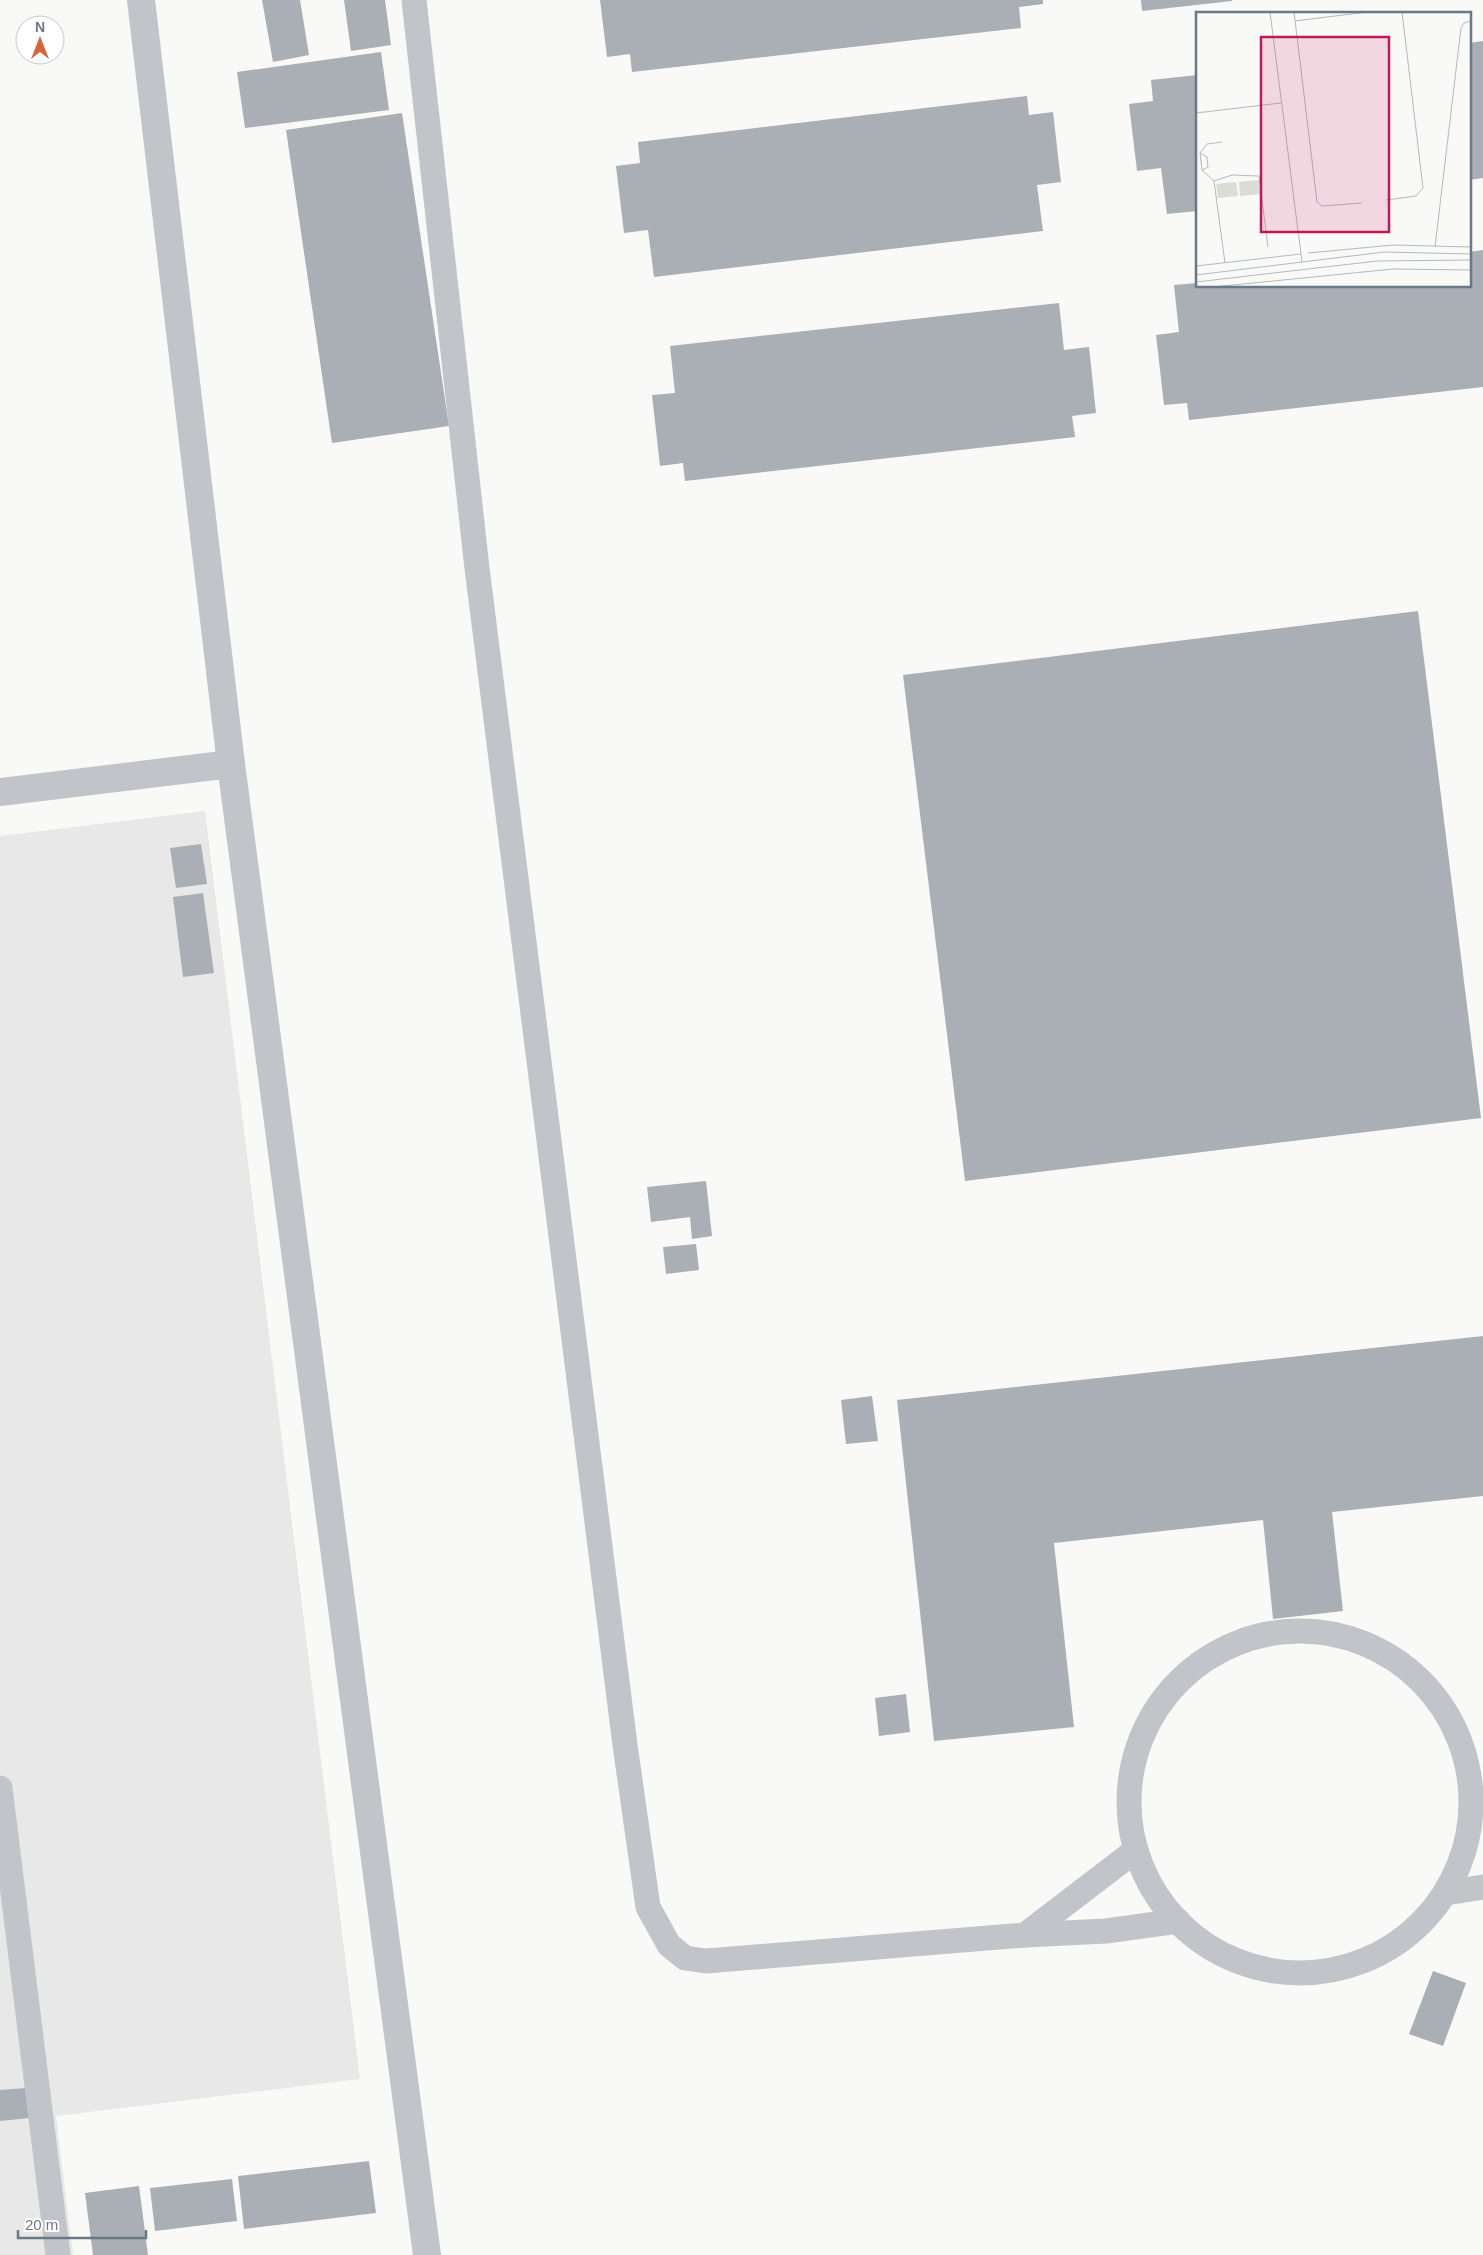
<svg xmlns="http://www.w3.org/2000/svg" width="1483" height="2255" viewBox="0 0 1483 2255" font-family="Helvetica,sans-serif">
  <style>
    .built { fill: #e7e8e7 }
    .building { fill: #a9afb5 }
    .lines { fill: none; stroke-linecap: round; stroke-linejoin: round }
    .service { stroke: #c1c4c8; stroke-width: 25 }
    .minor { stroke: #c1c4c8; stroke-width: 28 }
    .inset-road { fill: none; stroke: #b3b9bf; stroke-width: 1 }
    .view { fill: #c2185b; fill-opacity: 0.15; stroke: #c2185b; stroke-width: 2.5 }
    .inset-edge { fill: none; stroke: #6b7885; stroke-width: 2.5 }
  </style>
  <rect width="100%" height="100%" fill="#f9f9f7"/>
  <path class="built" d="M205,811L360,2079L56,2116L73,2255H0V836Z"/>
  <g class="building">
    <path d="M262,0H300L309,55L273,62Z"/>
    <path d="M344,0H385L391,45L351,51Z"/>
    <path d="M600,0H1043V4L1019,7L1021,28L632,72L630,54L607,57Z"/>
    <path d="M1141,0H1232V1L1142,11Z"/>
    <path d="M1483,41V178L1469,180V43Z"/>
    <path d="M381,52L389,110L245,128L237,72Z"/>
    <path d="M1197,75V211L1167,214L1161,168L1137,171L1129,104L1153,101L1151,80Z"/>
    <path d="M1027,96L1029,115L1053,112L1061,182L1037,185L1043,231L654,277L648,230L624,233L616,166L640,163L638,142Z"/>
    <path d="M402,113L449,426L332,443L286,130Z"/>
    <path d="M1483,250V387L1189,420L1187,403L1164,405L1156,335L1179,332L1174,285L1197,283V286H1469V252Z"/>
    <path d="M1059,303L1064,350L1089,347L1096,413L1072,416L1075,437L685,481L683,463L660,466L652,395L675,393L670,346Z"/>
    <path d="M1418,611L1481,1118L965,1181L903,675Z"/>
    <path d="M201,844L207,884L176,888L170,848Z"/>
    <path d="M203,893L214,973L183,977L173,897Z"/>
    <path d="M706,1181L712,1236L692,1239L690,1217L651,1222L647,1187Z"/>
    <path d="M696,1244L699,1270L666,1274L663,1247Z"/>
    <path d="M1483,1336V1496L1332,1512L1343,1611L1273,1619L1263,1520L1054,1543L1074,1727L934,1741L897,1400Z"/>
    <path d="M872,1396L878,1441L846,1444L841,1400Z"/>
    <path d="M906,1694L910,1732L879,1736L875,1698Z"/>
    <path d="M1433,1971L1466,1983L1443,2046L1409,2034Z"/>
    <path d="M26,2088L29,2118L0,2121V2090Z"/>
    <path d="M369,2161L376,2213L244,2229L238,2176Z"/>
    <path d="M232,2179L237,2221L155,2231L150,2188Z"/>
    <path d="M139,2186L148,2255H93L85,2193Z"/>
  </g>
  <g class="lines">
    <g class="service">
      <path d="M414,0L477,568L625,1745L648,1907L669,1945L685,1958L706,1961L1025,1935L1106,1931L1178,1921"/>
      <circle cx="1300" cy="1802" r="171"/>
      <path d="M0,1788L58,2255"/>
      <path d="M1446,1893L1483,1887"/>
      <path d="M1025,1935L1136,1850"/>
    </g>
    <g class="minor">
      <path d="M141,0L231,764L427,2255"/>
      <path d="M0,792L231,764"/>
    </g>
  </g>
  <g transform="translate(1196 12)">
    <rect width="275" height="275" fill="#f9f9f7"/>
    <path d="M63,168L64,182L44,184L43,170ZM40,170L42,184L22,186L20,172Z" fill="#d9ddd6"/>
    <path class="inset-road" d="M74,0L106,250M98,0L121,190L126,194L166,191M99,9L171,0M0,101L85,91M4,141L11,145L12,155L6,158M18,169L6,158L4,141L11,132L26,130M190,188L220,184L227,176L206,0M239,235L265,16L268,11L275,9M112,241L197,233L275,235M29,251L18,169L36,163L63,164L72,235M0,254L105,242M0,263L188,240L275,242M0,270L181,249L275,248M17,275L197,257L275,258"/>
    <path class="view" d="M65,25H193V220H65Z"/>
    <rect width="275" height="275" class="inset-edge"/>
  </g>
  <g transform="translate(40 40)"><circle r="24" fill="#ffffff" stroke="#c4c9ce"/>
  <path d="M0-4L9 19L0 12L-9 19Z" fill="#d4663c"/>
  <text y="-8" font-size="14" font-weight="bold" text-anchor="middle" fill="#6b7885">N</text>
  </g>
  <path d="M18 2230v8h128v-8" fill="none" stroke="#6b7885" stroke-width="2.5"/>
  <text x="25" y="2230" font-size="15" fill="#6b7885" stroke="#ffffff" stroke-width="4" paint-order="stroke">20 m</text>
</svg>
